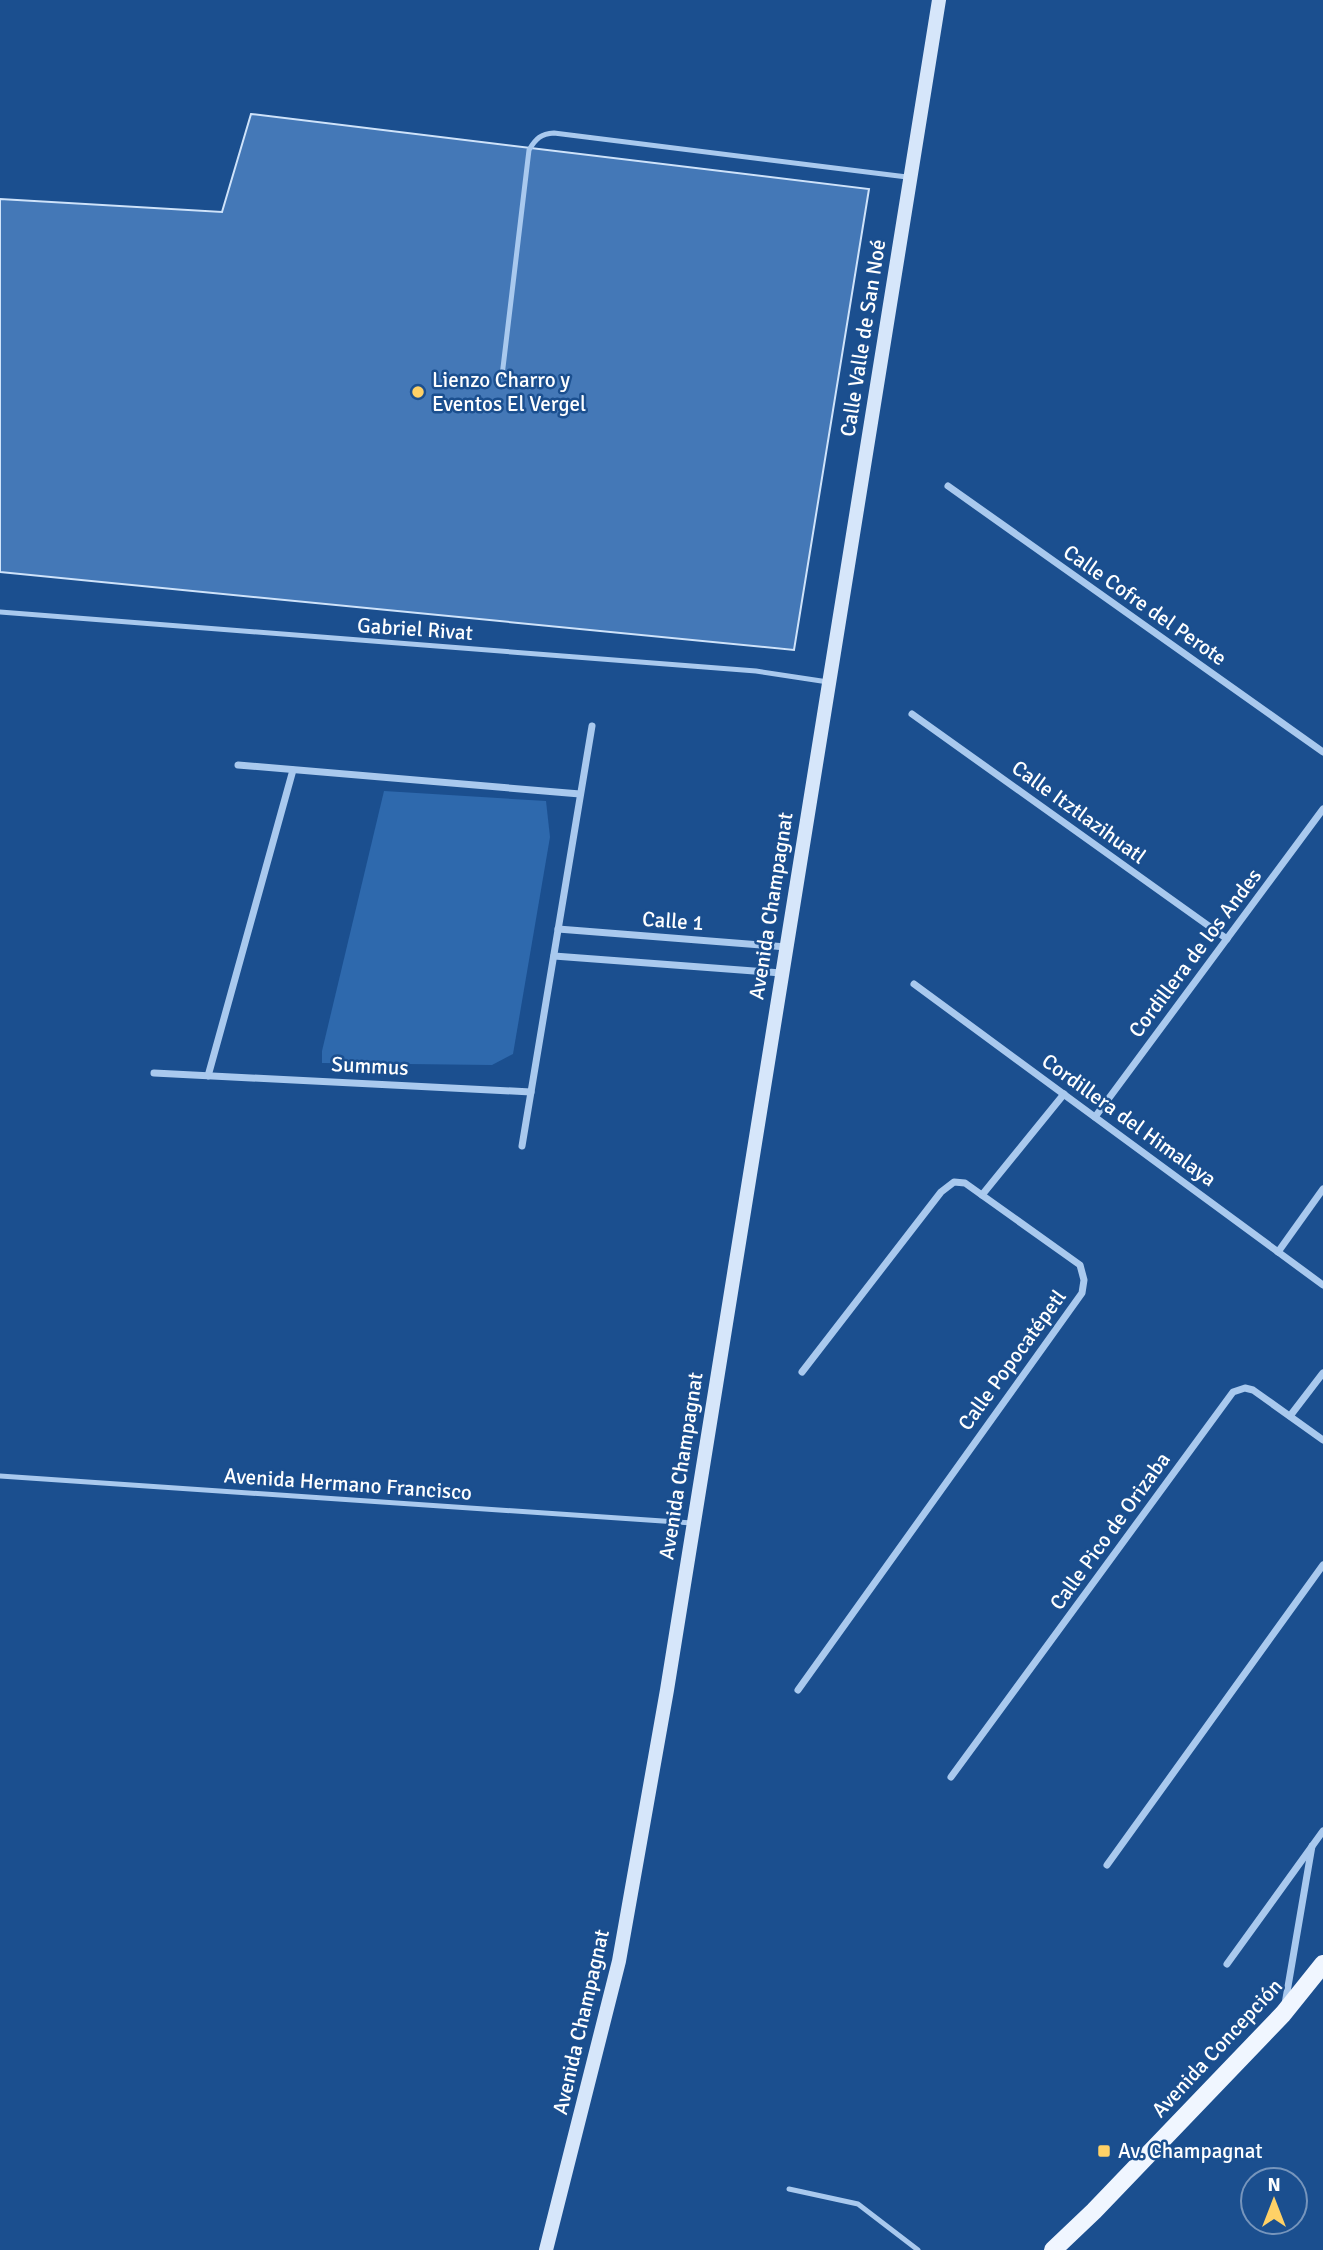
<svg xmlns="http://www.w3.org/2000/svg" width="1323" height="2250" viewBox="0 0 1323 2250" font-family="Signika,sans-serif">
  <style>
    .green { fill: #2e69ad }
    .building { fill: #4478b7; stroke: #cfe3fa; stroke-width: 2 }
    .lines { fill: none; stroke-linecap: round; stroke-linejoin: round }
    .lane { stroke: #a9c9ee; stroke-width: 5 }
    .street { stroke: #a9c9ee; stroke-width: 7 }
    .secondary { stroke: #d6e6fa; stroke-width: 14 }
    .primary { stroke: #f0f6ff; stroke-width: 18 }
    .poi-dot { fill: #ffd166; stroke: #1b4f8f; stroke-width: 2.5 }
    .labels { text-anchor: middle; stroke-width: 5; stroke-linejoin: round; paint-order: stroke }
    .street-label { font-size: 21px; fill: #fff; stroke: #1b4f8f }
    .poi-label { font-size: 21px; fill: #fff; stroke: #1b4f8f; text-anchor: start }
  </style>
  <rect width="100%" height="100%" fill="#1b4f8f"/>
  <path class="green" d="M384,791L546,801L550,837L513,1054L492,1065L322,1063V1051Z"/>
  <path class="building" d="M251,114L869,189L794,650L0,572V199L222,212Z"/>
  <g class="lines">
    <g class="lane">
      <path d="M502,376L529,150C536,138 541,134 554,133L907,177"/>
      <path d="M0,612L756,671L828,682"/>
      <path d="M0,1476L692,1523"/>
      <path d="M789,2189L858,2204L918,2250"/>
    </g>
    <g class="street">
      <path d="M948,486L1323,752"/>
      <path d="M912,714L1227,939"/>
      <path d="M238,765L580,794"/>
      <path d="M558,929L786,947"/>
      <path d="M554,956L781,973"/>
      <path d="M914,984L1323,1285"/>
      <path d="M154,1073L531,1092"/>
      <path d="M208,1076L293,770"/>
      <path d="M1095,1117L1323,809"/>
      <path d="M522,1146L592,726"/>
      <path d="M982,1195L1064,1094"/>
      <path d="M1278,1252L1323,1189"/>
      <path d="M1290,1416L1323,1373"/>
      <path d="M798,1690L1082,1293L1084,1280L1080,1265L965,1183L954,1182L941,1192L802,1372"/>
      <path d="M951,1777L1233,1392L1245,1388L1253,1390L1323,1440"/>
      <path d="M1107,1865L1323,1565"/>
      <path d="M1227,1964L1323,1831"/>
      <path d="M1285,2004L1312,1846"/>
    </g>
    <path class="secondary" d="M546,2250L619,1961L667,1690L939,0"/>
    <path class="primary" d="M1053,2250L1094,2211L1283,2014L1323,1964"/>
  </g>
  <g class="poi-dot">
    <circle cx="418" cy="392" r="7"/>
    <rect x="1097" y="2144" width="14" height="14" rx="3.5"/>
  </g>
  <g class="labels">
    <g class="street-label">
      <text transform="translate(863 338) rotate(-81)" y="7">Calle Valle de San Noé</text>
      <text transform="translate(1145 605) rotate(35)" y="7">Calle Cofre del Perote</text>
      <text transform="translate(415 629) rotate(4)" y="7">Gabriel Rivat</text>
      <text transform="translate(1079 812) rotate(36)" y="7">Calle Itztlazihuatl</text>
      <text transform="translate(771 906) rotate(-81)" y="7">Avenida Champagnat</text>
      <text transform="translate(673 921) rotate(4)" y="7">Calle 1</text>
      <text transform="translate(1195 953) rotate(-53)" y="7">Cordillera de los Andes</text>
      <text transform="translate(370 1066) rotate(3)" y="7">Summus</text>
      <text transform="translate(1129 1120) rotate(36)" y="7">Cordillera del Himalaya</text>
      <text transform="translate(1012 1360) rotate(-54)" y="7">Calle Popocatépetl</text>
      <text transform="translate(681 1466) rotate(-81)" y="7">Avenida Champagnat</text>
      <text transform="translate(348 1484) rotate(4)" y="7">Avenida Hermano Francisco</text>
      <text transform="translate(1110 1531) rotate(-54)" y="7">Calle Pico de Orizaba</text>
      <text transform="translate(581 2022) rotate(-77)" y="7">Avenida Champagnat</text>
      <text transform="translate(1217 2048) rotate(-47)" y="7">Avenida Concepción</text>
    </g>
    <g class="poi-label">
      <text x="432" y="387">Lienzo Charro y<tspan x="432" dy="24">Eventos El Vergel</tspan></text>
      <text x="1118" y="2158">Av. Champagnat</text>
    </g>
  </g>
  <g transform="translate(1274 2201)"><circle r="33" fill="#1b4f8f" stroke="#7695bc" stroke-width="2"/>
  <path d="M0-5L12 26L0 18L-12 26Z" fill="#ffd166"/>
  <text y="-10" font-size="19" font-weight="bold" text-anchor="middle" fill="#ffffff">N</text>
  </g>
</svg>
